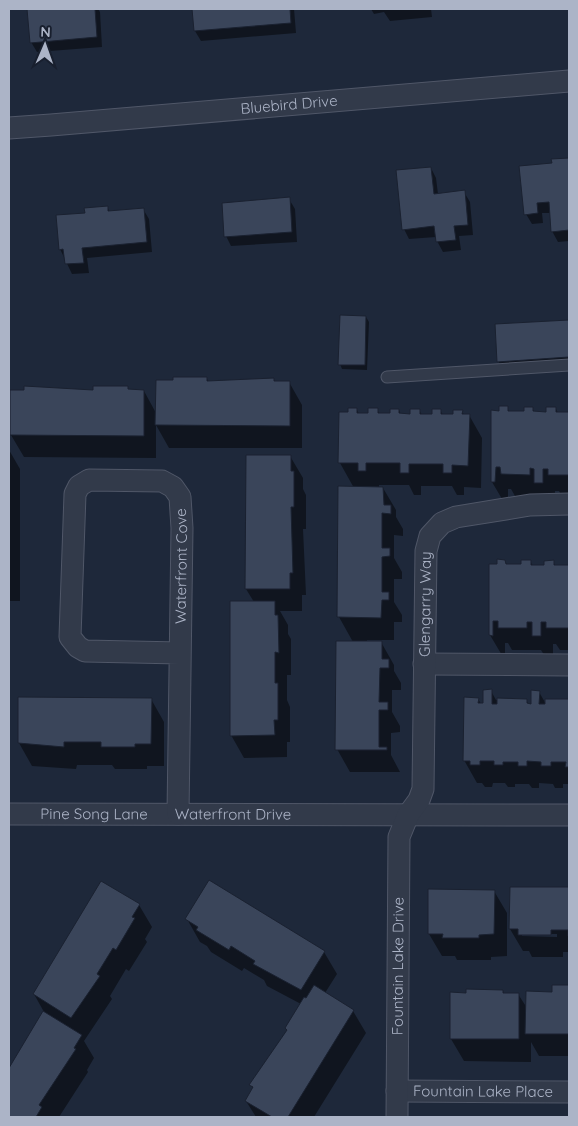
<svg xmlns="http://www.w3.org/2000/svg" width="578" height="1126" viewBox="0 0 578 1126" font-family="Quicksand,sans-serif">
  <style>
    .shadow { fill: #0007; fill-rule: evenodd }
    .building { fill: #3a455a; stroke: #1a2130 }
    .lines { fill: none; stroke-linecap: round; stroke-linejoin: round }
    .lane-casing { stroke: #505768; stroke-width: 13 }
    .street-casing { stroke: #505768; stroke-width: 23 }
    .lane { stroke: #323a4a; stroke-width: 11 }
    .street { stroke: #323a4a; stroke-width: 21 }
    .labels { text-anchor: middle; stroke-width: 5; stroke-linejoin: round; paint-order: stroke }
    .street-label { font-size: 15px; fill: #acb4c7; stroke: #181f2e }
  </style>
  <rect width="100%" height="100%" fill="#1e283a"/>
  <g class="shadow">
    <path d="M29,9H98L100,12L102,47L37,52L31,42Z"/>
    <path d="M193,9H294L296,33L201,41L195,31Z"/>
    <path d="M371,9H437H431L432,17L390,21L384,12L374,14Z"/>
    <path d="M569,159V241L558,242L552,231L551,213H542L543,223L532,224L526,214L553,165L552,160Z"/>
    <path d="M431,168L436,178L438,194L464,192L470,202L473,235L459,236L461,250L443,252L437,241L436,237L409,239L404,229Z"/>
    <path d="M289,199L295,209L297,242L231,246L226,236Z"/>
    <path d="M107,207L110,212L143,209L149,219L152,252L87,258L89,273L72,274L60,249L86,214Z"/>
    <path d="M366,317L369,322L367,370L342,369L340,364Z"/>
    <path d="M569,321V367L504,371L498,361L496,325Z"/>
    <path d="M207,379L209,382L274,380L275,382H289L302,405V448H169L156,425V458L24,457L11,435L94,391L127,387L129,391H144L156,413Z"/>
    <path d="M507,407L509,412H525L532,408L535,413H548L556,409L558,413H569V497H562L559,491H555V505L544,497L515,496L511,489H508V504H505L492,482V412H500Z"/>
    <path d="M357,410L359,414H370L377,410L380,414H391L399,410L401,415H412L419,410L422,415H433L440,410L443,415H454L462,411L464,415H469L482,438L481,488L464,487V495H457L452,486H421V495H414L409,485H379V488H383L396,510V517L403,529V536L394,535V558L402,572V579H394V602L402,615V622H394V640H367V642H381L394,665V671L401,683V690H392V712L400,726V732L391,733V755L400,772H350L337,749L353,642L339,617L340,488H354L340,463L349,414Z"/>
    <path d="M9,450L20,469V601H9Z"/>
    <path d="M290,456L303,478V489L306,495V529H303L306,595H302V611H280L288,625V634L291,639V675H287V700L290,707V742H287V757L244,758L231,735L254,602L246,589Z"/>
    <path d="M505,561L507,565H523L530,561L533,566H546L553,562L556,567H569V650H560L556,644H553V658H546L541,650H512L508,643H505V658L503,657L490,635L498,565Z"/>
    <path d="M9,612L10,614L9,747Z"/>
    <path d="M491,691L496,700H526L529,705H532L539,692L546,704V700H569V784H563V788H555L553,784L539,783V788H532L529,784H515V787H508L505,783H493L492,787H485L482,783H477L464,760L478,699L481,704H484Z"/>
    <path d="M19,699H151L164,722V766H147V769H115L112,765H77L76,769L32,766L19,743Z"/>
    <path d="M511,888L569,889V952H563V957H532L529,951H523L510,929ZM522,934H557V937L522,936Z"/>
    <path d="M494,891L507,913V956L491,957V960H457L455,956H442L429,934Z"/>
    <path d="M139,905L152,927L145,939L147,942L129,971L126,969L110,996L112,999L84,1041L94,1058L87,1070L88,1072L59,1117H9V1070L44,1012L34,994Z"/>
    <path d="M187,919L324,952L337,974L325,993L353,1011L366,1033L314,1117H256L246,1101L253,1089L251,1085L288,1031L301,1004L267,986L264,980L244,968L242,971L211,952L207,946L200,942Z"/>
    <path d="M553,986H569V1056H539L531,1042V1062L464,1061L451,1039L467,994L503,991L504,994H518L527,1008L553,993Z"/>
  </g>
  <g class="building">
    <path d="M27,9H95L97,37L30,43Z"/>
    <path d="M192,9H290L291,23L194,31Z"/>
    <path d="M569,158V230L551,232L549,202L537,203L538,213L524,215L519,166L552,163L551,159Z"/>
    <path d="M431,167L434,194L465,190L468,225L454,226L456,240L436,242L434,226L402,230L396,170Z"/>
    <path d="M290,197L292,232L224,237L222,203Z"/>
    <path d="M108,206V211L144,208L147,242L82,248L84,263L65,264L63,249L59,250L56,215L85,213L84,208Z"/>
    <path d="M340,315L366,316L365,365H338Z"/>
    <path d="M569,320V357L497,362L495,324Z"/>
    <path d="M173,377H207V381L274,378V381H290V426L155,425L156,380H173Z"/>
    <path d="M24,386L93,390V386H128V389L144,390V436L10,435V390H24Z"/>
    <path d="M499,406H508V411H524V407H533V411L546,412V407H556V412H569V475H548V469H543V483H534V469L530,468V475L501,474L500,467H496L495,482H491V410L499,411Z"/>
    <path d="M348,408H357V413H368V408H378V413H390V409H399V413L410,414V409H420V414H432V409H441V414H453V410H463L462,414H470L468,466L452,465V473H443V464H409V473H400V463H366V471H358V463H338L339,412H348Z"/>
    <path d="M246,455H291V471H294V507H291L293,573H290V589H245Z"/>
    <path d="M338,486L383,487L384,505H391V514L382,513V548H390V556L382,557V592H389V600H382L381,618L337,617Z"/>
    <path d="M497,559L505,560L506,564H521V560H531V565H544V561L554,560V565H569V628H546V622H541V636H532V622H527V628H498V621H493V636L489,635V564H497Z"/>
    <path d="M230,601H275V615H278L279,653L275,652V683H278V720H274L275,735L230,736Z"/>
    <path d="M336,641H382V659H389V668H380L379,702H388V710H379V747H387V750H335Z"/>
    <path d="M492,689V704H497V698L527,699V703L531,704V690L540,691L539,704H545V699H569V767H565L566,762H551V766H541V762L527,761V766H518V762H503V765H494V761H480V765H470V761H463L464,697L479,698L478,703H483V690Z"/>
    <path d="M18,697L152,698L151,744H135V747H101V742H64V747L18,743Z"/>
    <path d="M209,880L325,951L301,990L253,964L255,961L231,946L229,950L196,930L198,927L185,919Z"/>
    <path d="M101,881L140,904L132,917L135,918L116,950L113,948L97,974L100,976L71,1018L33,994Z"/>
    <path d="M510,887H569V936H568V930H551V935H518V929H509Z"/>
    <path d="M428,889L495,890L494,934L479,935V938H442L443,934H428Z"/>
    <path d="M314,985L354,1010L288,1117H272L245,1101L253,1087L249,1085L287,1030L285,1028L304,997L306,998Z"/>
    <path d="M552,985H569V1034H525L526,991L552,992Z"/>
    <path d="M466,989L503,990V993H519V1039H450V992L466,993Z"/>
    <path d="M43,1011L82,1035L74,1048L76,1049L39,1105L42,1107L36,1117H9V1068Z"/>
  </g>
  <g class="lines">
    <defs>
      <path id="lane" d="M387,377L569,365"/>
      <g id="street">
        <path id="s1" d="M9,128L51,125L569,81"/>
        <path d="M424,664L569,665"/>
        <path id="s2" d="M9,814L569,815"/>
        <path id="s3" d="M178,814L182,528L180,497L173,487L162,481L89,480L79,486L75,494L70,637L78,647L85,651L180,653"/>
        <path id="s4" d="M397,1091L569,1092"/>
        <path id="s5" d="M397,1117L399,837L408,815L419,800L423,789L426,551L430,536L442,523L456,517L530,505L569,504"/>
      </g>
    </defs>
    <use href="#lane" class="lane-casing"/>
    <use href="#street" class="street-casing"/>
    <use href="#lane" class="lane"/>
    <use href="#street" class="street"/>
  </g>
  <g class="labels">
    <g class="street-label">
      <text dy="5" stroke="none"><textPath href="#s1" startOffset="281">Bluebird Drive</textPath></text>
      <text dy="5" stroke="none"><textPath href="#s3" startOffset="248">Waterfront Cove</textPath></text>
      <text dy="5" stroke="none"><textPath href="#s5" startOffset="519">Glengarry Way</textPath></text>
      <text dy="5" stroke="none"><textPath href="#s2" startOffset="224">Waterfront Drive</textPath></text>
      <text dy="5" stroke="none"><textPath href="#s2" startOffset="85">Pine Song Lane</textPath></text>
      <text dy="5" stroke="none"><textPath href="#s5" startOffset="151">Fountain Lake Drive</textPath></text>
      <text dy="5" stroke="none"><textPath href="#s4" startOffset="86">Fountain Lake Place</textPath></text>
    </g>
  </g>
  <rect width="578" height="1126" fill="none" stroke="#acb4c7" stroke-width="20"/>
  <g transform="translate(45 45) rotate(2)" stroke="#181f2e" stroke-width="4" paint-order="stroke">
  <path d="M0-4L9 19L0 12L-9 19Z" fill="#acb4c7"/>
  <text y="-8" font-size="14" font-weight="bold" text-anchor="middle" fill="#acb4c7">N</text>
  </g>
</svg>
